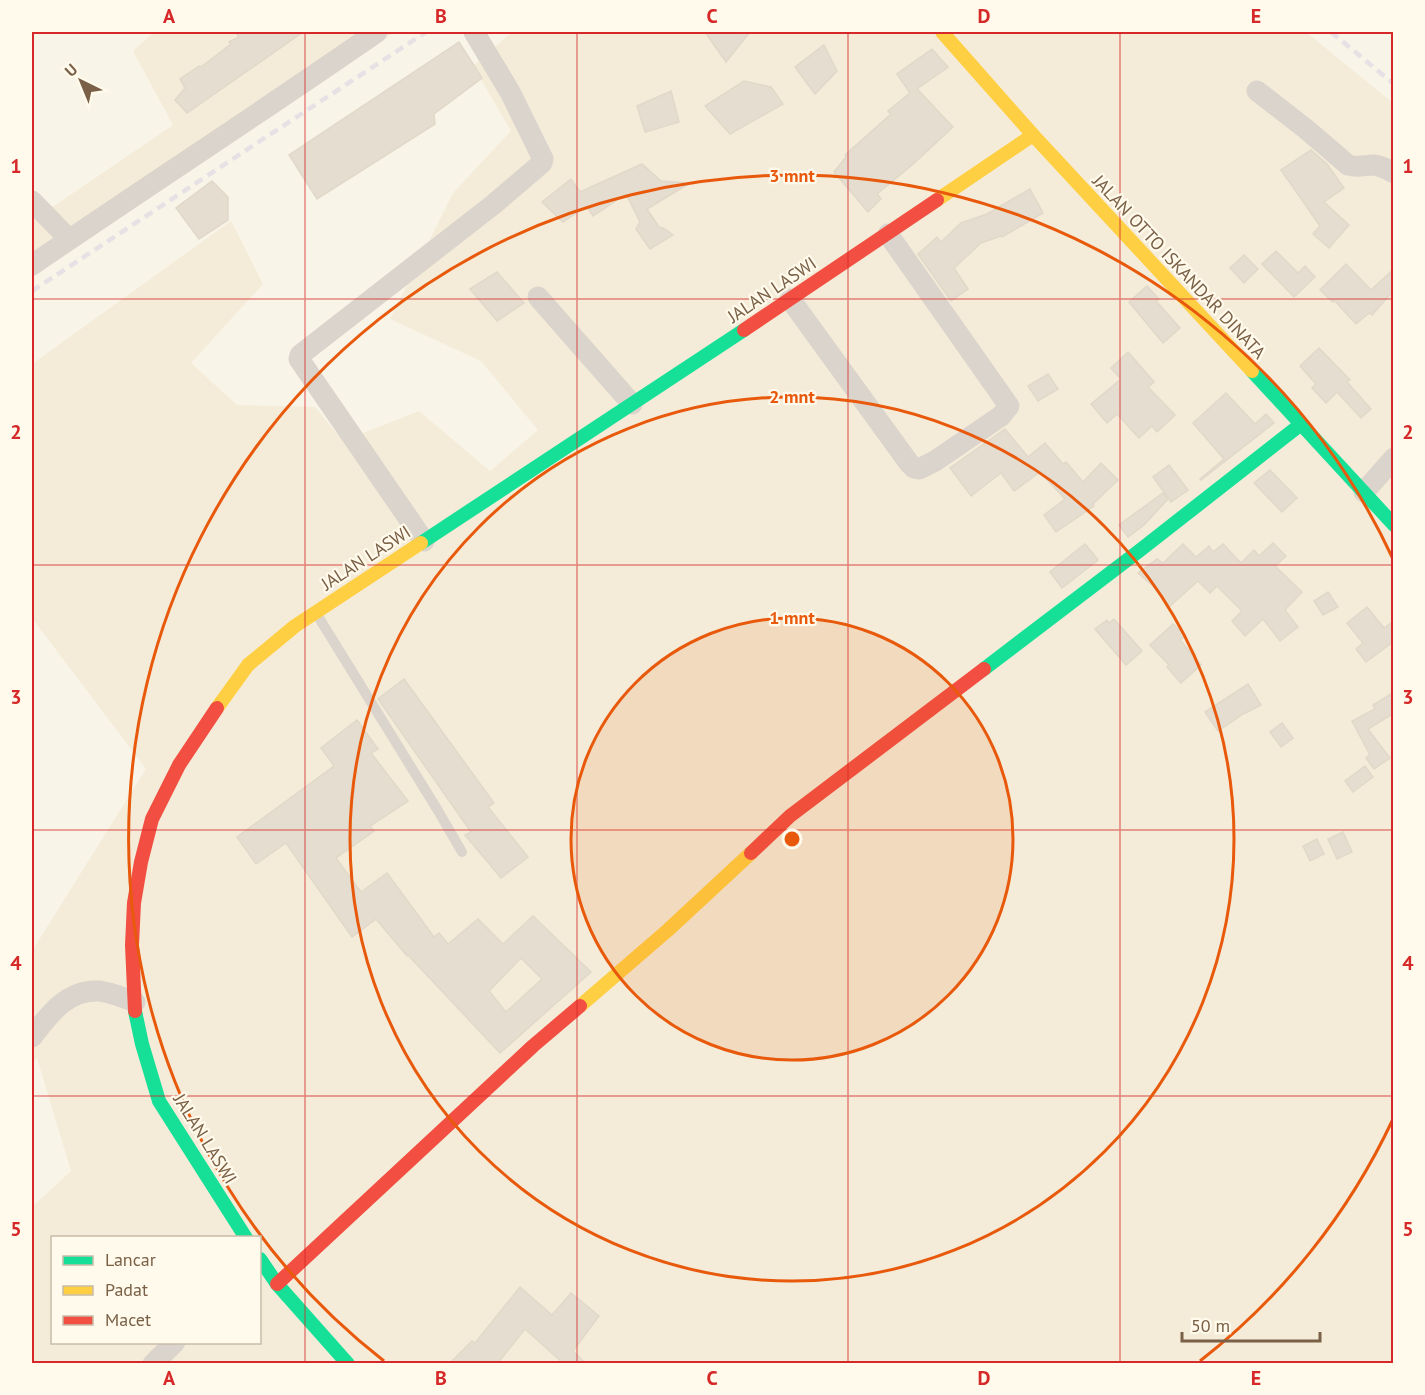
<svg xmlns="http://www.w3.org/2000/svg" width="1425" height="1395" viewBox="0 0 1425 1395" font-family="'PT Sans',sans-serif">
  <style>
    .residential { fill: #f4ecd8; fill-rule: evenodd }
    .building { fill: #e5ddcf; stroke: #e1d8ca; stroke-width: 1.5; fill-rule: evenodd }
    .lines { fill: none; stroke-linecap: round; stroke-linejoin: round }
    .lane { stroke: #dbd4cc; stroke-width: 10 }
    .street { stroke: #dbd4cc; stroke-width: 21 }
    .fast { stroke: #16e098; stroke-width: 14 }
    .slow { stroke: #ffcf43; stroke-width: 14 }
    .jam { stroke: #f24e42; stroke-width: 14 }
    .rail { stroke: #e5e1e5; stroke-width: 4.5; stroke-dasharray: 9 6; stroke-linecap: butt }
    .grid { fill: none; stroke: #d62828; stroke-width: 1.5; stroke-opacity: 0.55 }
    .ring { fill: none; stroke: #e8590c; stroke-width: 3 }
    .labels { text-anchor: middle; stroke-width: 4.5; stroke-linejoin: round; paint-order: stroke }
    .street-label { font-size: 18px; fill: #796046; stroke: #fffaeb }
    .centre { fill: #e8590c; stroke: #fffaeb; stroke-width: 3 }
    .ring-label { font-size: 18px; text-anchor: middle; font-weight: bold; fill: #e8590c; stroke: #fffaeb; stroke-width: 4.5; stroke-linejoin: round; paint-order: stroke }
    .neatline { fill: none; stroke: #d62828; stroke-width: 2 }
    .grid-label { font-size: 20px; text-anchor: middle; font-weight: bold; fill: #d62828 }
  </style>
  <rect width="100%" height="100%" fill="#f8f4e8"/>
  <g class="residential">
    <path d="M154,32H395L32,267V221L173,125L133,51Z"/>
    <path d="M512,32H1306L1393,103V1363H32V1207L71,1171L37,1058L32,1062V951L146,769L32,618V364L231,221L263,284L191,363L237,405L315,407L343,441L419,411L490,471L538,430L481,361L390,319L453,193L511,131L473,66ZM52,1238H260V1342H52Z"/>
  </g>
  <g class="building">
    <path d="M235,32H303L187,113L175,100L185,88L180,79L199,66L201,67L231,44L229,42L239,37Z"/>
    <path d="M705,32H750L726,62Z"/>
    <path d="M459,42L482,78L434,114L435,124L317,199L289,155Z"/>
    <path d="M824,45L837,71L815,94L795,67Z"/>
    <path d="M932,49L948,67L917,89L953,127L912,165L877,194L881,199L868,212L834,172L846,157L845,155L891,114L888,111L910,93L897,74Z"/>
    <path d="M744,81L771,87L783,104L730,134L705,106Z"/>
    <path d="M671,91L679,122L645,132L637,106Z"/>
    <path d="M1311,150L1327,164L1344,188L1324,202L1349,225L1329,248L1313,234L1320,226L1281,170Z"/>
    <path d="M642,164L661,181L690,183L647,209L659,227L663,228L673,235L650,249L636,229L640,222L626,194L593,216L587,206L563,222L542,202L571,179L580,192Z"/>
    <path d="M212,181L228,197V220L199,239L176,208Z"/>
    <path d="M1030,189L1043,213L1002,237L1001,236L981,243L954,268L968,289L951,301L918,254L937,237L941,242L961,223L987,214Z"/>
    <path d="M1276,251L1298,273L1305,266L1315,277L1294,297L1262,264Z"/>
    <path d="M1244,255L1258,269L1244,283L1230,268Z"/>
    <path d="M1346,264L1371,290L1394,269V290L1372,315L1369,313L1356,324L1334,300L1333,302L1320,290Z"/>
    <path d="M497,272L524,303L497,321L470,289Z"/>
    <path d="M1147,286L1159,299L1156,301L1180,328L1163,343L1129,302Z"/>
    <path d="M1319,348L1350,380L1347,382L1371,409L1361,418L1337,392L1326,403L1312,388L1316,384L1300,366Z"/>
    <path d="M1128,352L1154,382L1148,387L1175,415L1157,432L1152,426L1139,438L1117,414L1107,423L1091,404L1121,379L1111,368Z"/>
    <path d="M1048,374L1058,389L1038,401L1028,386Z"/>
    <path d="M1226,393L1255,424L1266,414L1274,423L1201,480L1200,479L1224,459L1193,423Z"/>
    <path d="M1005,429L1028,457L1045,443L1063,464L1066,462L1083,482L1101,463L1118,480L1093,504L1094,506L1056,532L1044,515L1065,499L1040,472L1014,491L1001,473L971,496L950,468Z"/>
    <path d="M1169,465L1188,490L1171,502L1153,477Z"/>
    <path d="M1270,470L1297,498L1282,512L1254,483Z"/>
    <path d="M1163,493L1168,499L1144,525L1128,537L1119,525Z"/>
    <path d="M1273,543L1286,556L1275,566L1302,592L1285,610L1298,627L1280,641L1263,619L1245,636L1232,621L1242,611L1217,586L1210,593L1198,581L1170,606L1152,585L1138,573L1157,559L1163,563L1183,544L1196,557L1209,546L1213,552L1223,544L1241,563L1254,550L1259,556Z"/>
    <path d="M1085,544L1098,560L1062,588L1050,572Z"/>
    <path d="M1328,592L1338,607L1323,615L1314,601Z"/>
    <path d="M1367,607L1384,628L1394,621V641L1366,662L1356,649L1363,643L1347,623Z"/>
    <path d="M1114,619L1142,651L1126,665L1095,629L1107,620L1109,623Z"/>
    <path d="M1173,624L1185,636L1180,640L1201,665L1181,683L1167,667L1169,665L1150,645Z"/>
    <path d="M404,679L494,803L488,807L528,857L501,878L465,835L471,832L378,699Z"/>
    <path d="M1248,684L1261,705L1246,713V712L1218,731L1205,712Z"/>
    <path d="M1394,692V713L1368,729L1390,758L1374,769L1366,758L1370,755L1352,721L1375,709L1373,705Z"/>
    <path d="M357,720L378,749L371,753L408,801L370,826L374,831L336,858L361,892L387,873L434,937L439,933L448,944L478,919L503,944L533,916L591,972L500,1053L408,955L407,956L376,919L352,937L286,843L256,864L237,837L334,766L321,748ZM521,958L542,979L506,1012L489,991Z"/>
    <path d="M1282,723L1293,738L1281,747L1270,732Z"/>
    <path d="M1365,766L1373,777L1353,792L1345,781Z"/>
    <path d="M1343,832L1352,852L1337,859L1328,839Z"/>
    <path d="M1317,839L1324,854L1310,861L1303,846Z"/>
    <path d="M520,1287L552,1315L571,1293L599,1316L573,1351L586,1364H564L525,1329L497,1364H449L472,1341L475,1343Z"/>
  </g>
  <g class="lines">
    <path class="lane" d="M316,613L437,809L462,852"/>
    <g class="street">
      <path d="M1257,91L1306,129L1348,165C1358,168 1365,165 1374,165C1381,166 1387,169 1394,173"/>
      <path d="M32,201L69,239"/>
      <path d="M32,265C146,187 263,111 377,32"/>
      <path d="M538,297L632,404"/>
      <path d="M790,299L909,463L914,468L919,469L935,461L1001,416L1009,406L888,234"/>
      <path d="M1364,492L1394,458"/>
      <path d="M424,541L299,359L300,355L494,204L542,163L543,159L510,92L474,32"/>
      <path d="M32,1037C49,1015 67,989 99,991C111,992 124,998 135,1002"/>
      <path d="M153,1364L175,1342"/>
    </g>
    <g class="fast">
      <path d="M1252,371L1394,525"/>
      <path d="M421,543L744,330"/>
      <path d="M984,669L1139,551L1300,425"/>
      <path d="M135,1011L142,1044L159,1101L246,1238"/>
      <path d="M260,1259L277,1284L348,1364"/>
    </g>
    <g class="slow">
      <path d="M942,32L1033,135L1252,371"/>
      <path d="M937,200L1033,135"/>
      <path d="M217,708L248,665L295,626L421,543"/>
      <path d="M580,1006L668,930L751,853"/>
    </g>
    <g class="jam">
      <path d="M744,330L937,200"/>
      <path d="M751,853L790,816L984,669"/>
      <path d="M135,1011L132,945L134,903L141,862L152,819L179,765L217,708"/>
      <path d="M277,1284L533,1046L580,1006"/>
    </g>
    <g class="rail">
      <path d="M1331,32L1394,84"/>
      <path d="M32,291L426,32"/>
    </g>
  </g>
  <path class="grid" d="M305,32V1364M577,32V1364M848,32V1364M1120,32V1364M32,299H1394M32,565H1394M32,830H1394M32,1096H1394"/>
  <circle cx="792" cy="839" r="221" fill="#e8590c" fill-opacity=".12"/>
  <g class="ring">
    <circle cx="792" cy="839" r="221"/>
    <circle cx="792" cy="839" r="442"/>
    <path d="M1393 1119A663 663 0 0 1 1200 1361M384 1361A663 663 0 1 1 1393 559"/>
  </g>
  <g class="labels">
    <g class="street-label">
      <text transform="translate(1179 267) rotate(47)" y="6">JALAN OTTO ISKANDAR DINATA</text>
      <text transform="translate(772 290) rotate(-34)" y="6">JALAN LASWI</text>
      <text transform="translate(366 558) rotate(-33)" y="6">JALAN LASWI</text>
      <text transform="translate(205 1139) rotate(58)" y="6">JALAN LASWI</text>
    </g>
  </g>
  <circle cx="792" cy="839" r="9" class="centre"/>
  <g class="ring-label">
    <text x="792" y="182">3 mnt</text>
    <text x="792" y="403">2 mnt</text>
    <text x="792" y="624">1 mnt</text>
  </g>
  <rect width="1425" height="1395" fill="none" stroke="#fffaeb" stroke-width="66"/>
  <rect x="51" y="1236" width="210" height="108" fill="#fffaeb" stroke="#c9bca9" stroke-width="1.5"/>
  <rect x="63" y="1256" width="30" height="9" fill="#16e098" stroke="#c9bca9" stroke-width="1.5"/>
  <text x="105" y="1266" font-size="18" fill="#796046">Lancar</text>
  <rect x="63" y="1286" width="30" height="9" fill="#ffcf43" stroke="#c9bca9" stroke-width="1.5"/>
  <text x="105" y="1296" font-size="18" fill="#796046">Padat</text>
  <rect x="63" y="1316" width="30" height="9" fill="#f24e42" stroke="#c9bca9" stroke-width="1.5"/>
  <text x="105" y="1326" font-size="18" fill="#796046">Macet</text>
  <g transform="translate(81 81) rotate(317)" stroke="#fffaeb" stroke-width="4.5" paint-order="stroke">
  <path d="M0-4.5L10 22L0 15L-10 22Z" fill="#796046"/>
  <text y="-9" font-size="16" font-weight="bold" text-anchor="middle" fill="#796046">U</text>
  </g>
  <path d="M1182 1332v9h138v-9" fill="none" stroke="#796046" stroke-width="3"/>
  <text x="1191" y="1332" font-size="18" fill="#796046" stroke="#fffaeb" stroke-width="4.5" paint-order="stroke">50 m</text>
  <rect x="33" y="33" width="1359" height="1329" class="neatline"/>
  <g class="grid-label">
    <text x="169" y="23">A</text>
    <text x="441" y="23">B</text>
    <text x="712" y="23">C</text>
    <text x="984" y="23">D</text>
    <text x="1256" y="23">E</text>
    <text x="16" y="173">1</text>
    <text x="1408" y="173">1</text>
    <text x="16" y="439">2</text>
    <text x="1408" y="439">2</text>
    <text x="16" y="704">3</text>
    <text x="1408" y="704">3</text>
    <text x="16" y="970">4</text>
    <text x="1408" y="970">4</text>
    <text x="16" y="1236">5</text>
    <text x="1408" y="1236">5</text>
    <text x="169" y="1385">A</text>
    <text x="441" y="1385">B</text>
    <text x="712" y="1385">C</text>
    <text x="984" y="1385">D</text>
    <text x="1256" y="1385">E</text>
  </g>
</svg>
